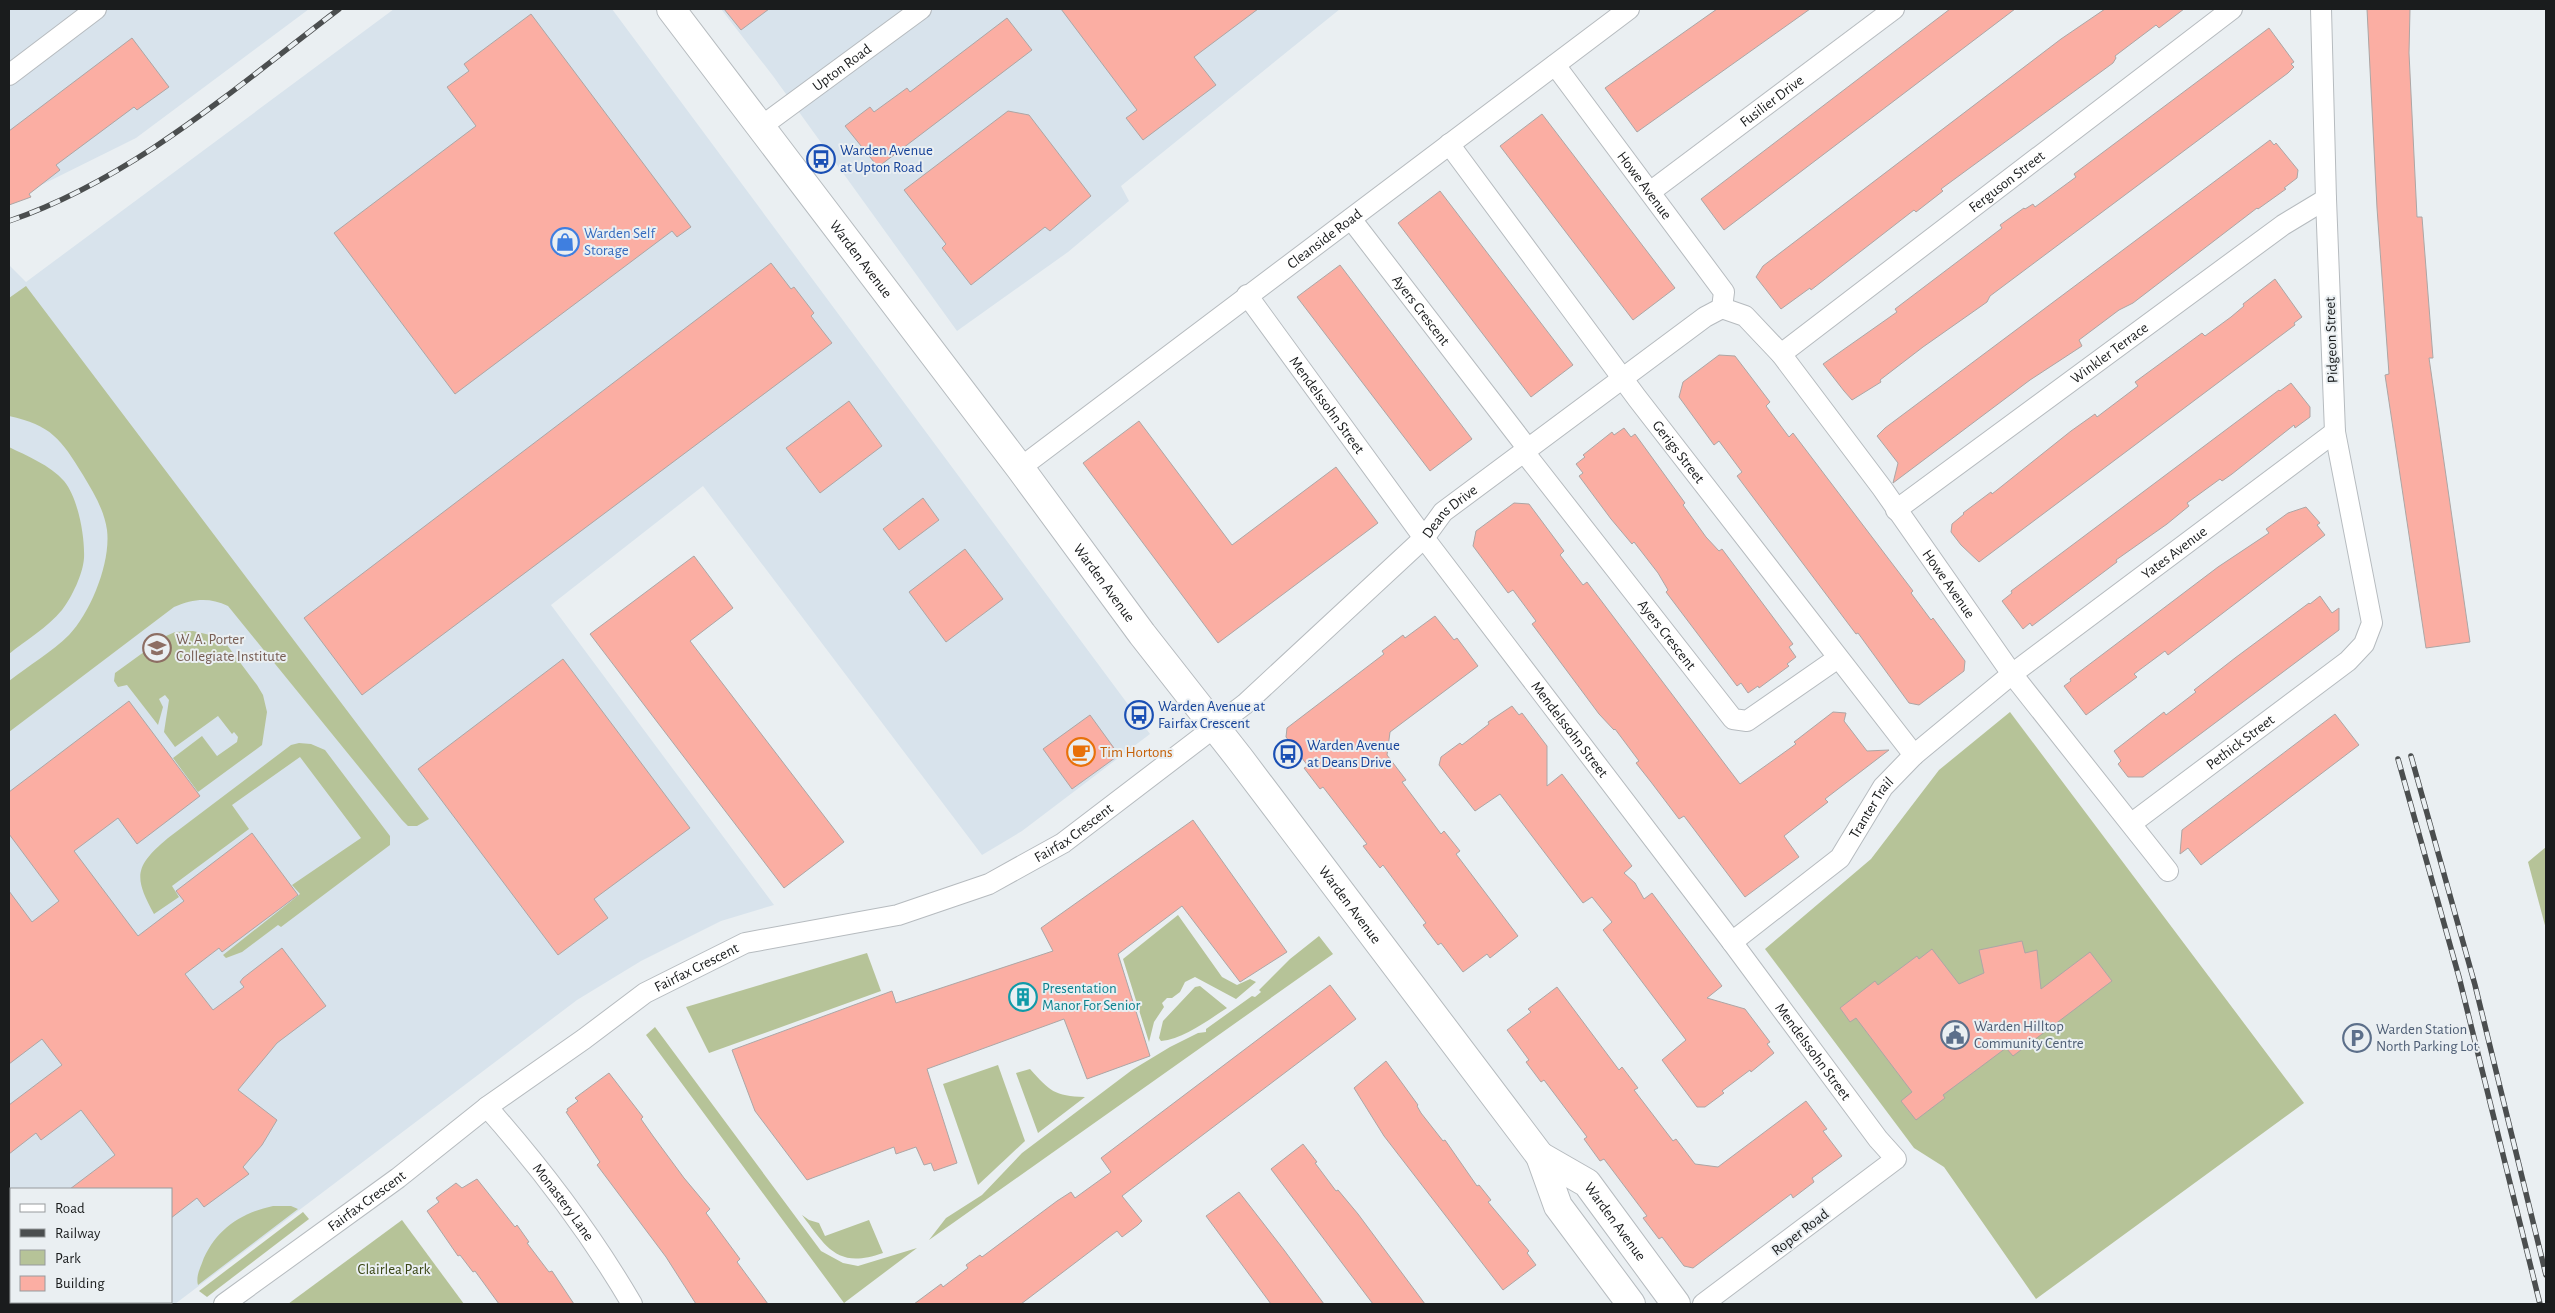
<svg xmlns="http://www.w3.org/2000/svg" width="2555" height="1313" viewBox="0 0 2555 1313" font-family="'Alegreya Sans',sans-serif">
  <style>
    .built { fill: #d8e3ec; fill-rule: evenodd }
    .green { fill: #b6c398 }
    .building { fill: #fbaea3; stroke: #aca6a5 }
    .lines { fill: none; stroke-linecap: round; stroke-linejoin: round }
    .street-casing { stroke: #b6bbbf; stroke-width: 22 }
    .secondary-casing { stroke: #b6bbbf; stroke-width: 30 }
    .street { stroke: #fff; stroke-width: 20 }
    .secondary { stroke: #fff; stroke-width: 28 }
    .rail-casing { stroke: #4b4e4f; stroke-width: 5.5 }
    .rail { stroke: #eaeff2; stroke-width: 4; stroke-dasharray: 11; stroke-linecap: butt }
    .labels { text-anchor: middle; stroke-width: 4; stroke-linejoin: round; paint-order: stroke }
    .street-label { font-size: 15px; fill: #1a1c1d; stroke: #eaeff2 }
    .transit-label { font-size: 15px; fill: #164399; stroke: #eaeff2; text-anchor: start }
    .shop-label { font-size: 15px; fill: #366cbe; stroke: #eaeff2; text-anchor: start }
    .education-label { font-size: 15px; fill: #785e54; stroke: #eaeff2; text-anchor: start }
    .food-label { font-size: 15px; fill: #c56008; stroke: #eaeff2; text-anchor: start }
    .culture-label { font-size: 15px; fill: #0d838f; stroke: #eaeff2; text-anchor: start }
    .service-label { font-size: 15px; fill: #4e5e75; stroke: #eaeff2; text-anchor: start }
    .park-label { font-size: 15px; fill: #394513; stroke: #eaeff2 }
  </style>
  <rect width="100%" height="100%" fill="#eaeff2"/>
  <g class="built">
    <path d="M9,9H309L136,138L9,201Z"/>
    <path d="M394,9H612L1150,734L1022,831L982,855L703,486L551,605L774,905L721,921L641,961L577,1000L175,1304H9V265L26,282ZM11,1189H171V1302H11Z"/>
    <path d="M721,9H1340L1121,186L1129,201L1068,252L957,331L773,76Z"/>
  </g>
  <g class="green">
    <path d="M26,286L429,819L417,826H408L402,820L228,606C209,597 193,599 174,607L9,732V681C28,666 52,652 69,635C91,612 111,562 107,530C104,509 93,492 83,475C61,439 51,425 9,416V298Z"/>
    <path d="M9,447C27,456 50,465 64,481C78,498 85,536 84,558C83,574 72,597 62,610C47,628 26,640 9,654Z"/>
    <path d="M193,631L210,635L227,645L257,685L263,695L267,712L262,745L198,792L173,758L202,736L217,756L237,742L238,737L234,732L232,734L218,716L175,747L164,732L169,700L165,695L159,699L163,707L158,725L127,685L118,687L114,681L115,673L166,636L175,632Z"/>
    <path d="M2010,712L2304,1103L2036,1299L1944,1167L1914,1148L1765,949L1871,859L1939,770Z"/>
    <path d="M299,743L311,744L325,750L390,836V845L281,927L278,925L242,952L226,958L223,955L300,894L292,885L361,838L300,757L232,805L249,829L172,886L179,897L154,914C133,876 135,866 168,838L291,745Z"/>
    <path d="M2546,847V929L2528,862Z"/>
    <path d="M1178,915L1222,977L1237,985L1250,979L1256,982L1236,999L1195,977L1185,982L1180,992L1172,998H1167L1162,1003L1164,1007L1154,1022L1149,1042L1123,959Z"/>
    <path d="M1319,936L1333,954L929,1240L946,1218L982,1195L1022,1153L1132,1070L1170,1047L1198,1033L1206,1032V1029L1252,996L1255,997L1261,992L1259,990L1290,959Z"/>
    <path d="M867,953L881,991L709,1053L686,1007Z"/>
    <path d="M1200,986L1227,1008C1208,1020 1184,1039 1161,1041L1159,1038L1163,1021L1195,987Z"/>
    <path d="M655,1027L821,1251L843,1263L858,1266L917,1248L844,1303L646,1035Z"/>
    <path d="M998,1065L1025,1141L978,1185L943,1084Z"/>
    <path d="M1030,1069C1050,1091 1054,1096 1085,1097L1038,1133L1016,1073Z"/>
    <path d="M273,1206H291L298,1209L198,1285C196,1278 199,1270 202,1263C214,1231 240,1213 273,1206Z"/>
    <path d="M303,1212L309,1219L207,1297L199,1291Z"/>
    <path d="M802,1215L809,1220L819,1223L825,1236L869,1220L883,1253C837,1269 827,1248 802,1215Z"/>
    <path d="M402,1220L464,1304H288Z"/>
  </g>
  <g class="building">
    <path d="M724,9H769L741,30Z"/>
    <path d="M1061,9H1258L1194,57L1216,85L1143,140L1126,118L1137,110Z"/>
    <path d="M1717,9H1810L1637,132L1605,88Z"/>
    <path d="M1950,9H2015L1724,230L1701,199Z"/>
    <path d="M2105,9H2184L2159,28L2156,25L2115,56L2116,58L2113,63L1941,189L1943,191L1916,212L1914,210L1811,290L1810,288L1781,309L1756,277L1763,266L2061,39Z"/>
    <path d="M2367,9H2410L2409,53L2417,217H2422L2433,358H2429L2470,642L2426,648L2385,375L2389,374L2377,208Z"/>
    <path d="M531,14L691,227L677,237L672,231L455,394L334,233L476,126L447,87L469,71L464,64Z"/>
    <path d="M1007,18L1032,50L878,167L845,126L870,107L874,112L907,88L910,92Z"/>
    <path d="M2269,28L2294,62L2291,64L2294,67L2288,73L1990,296L1987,302L1923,347L1880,380L1881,382L1852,400L1844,391L1823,364L1897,312L1895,309L2002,228L2000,225L2024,208L2025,209L2033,204L2035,207L2061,188L2076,177L2074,174Z"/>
    <path d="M132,38L169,87L137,110L134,107L56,165L60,170L29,194L31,197L9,205V131Z"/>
    <path d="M1008,111L1029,115L1091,196L1050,231L1045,227L971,285L942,248L946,244L904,190Z"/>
    <path d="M1542,114L1675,288L1633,320L1500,146Z"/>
    <path d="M2270,140L2274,145L2276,143L2298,170L2297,178L2284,188L2286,189L2258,209L2257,208L2133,303L2119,310L2079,340L2082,346L2030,380L1893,483L1898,463L1877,436L1885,428Z"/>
    <path d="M1440,191L1573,365L1531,397L1398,223Z"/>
    <path d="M771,263L791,289L794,287L814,313L811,316L832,343L362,695L304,618Z"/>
    <path d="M1340,265L1472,439L1430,471L1297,297Z"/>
    <path d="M2275,279L2302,317L2294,323L2295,325L1979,562L1961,545L1951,532L1952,524L1964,514L1963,513L1991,492L1992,494L2071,431L2095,414L2097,417L2138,386L2135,382L2202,333L2205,336L2231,317L2244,306L2243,304Z"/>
    <path d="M1719,355L1735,356L1770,402L1766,406L1789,437L1793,433L1913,591L1911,593L1931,620L1933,618L1965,661L1964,671L1919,705L1909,703L1858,633L1856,634L1737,476L1742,472L1719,441L1714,445L1679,397L1683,382Z"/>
    <path d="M2291,383L2310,407V417L2295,428L2294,425L2232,474L2222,481L2220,479L2187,503L2189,506L2167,524L2116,560L2117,562L2032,626L2030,623L2023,629L2002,601L2012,593L2011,591L2279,390L2280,391Z"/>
    <path d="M849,401L882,446L820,493L786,448Z"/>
    <path d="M1139,421L1232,545L1336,467L1378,523L1218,643L1083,463Z"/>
    <path d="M1624,428L1631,437L1635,434L1685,503L1683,505L1706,537L1719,551L1722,549L1793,644L1789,647L1796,657L1787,664L1789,666L1759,688L1758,686L1748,693L1741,683L1737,686L1666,592L1668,590L1658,573L1634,542L1632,544L1611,519L1579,476L1583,473L1576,464L1585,457L1583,455L1612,432L1614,435Z"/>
    <path d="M923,498L939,520L899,550L883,529Z"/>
    <path d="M1514,503L1529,504L1564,551L1560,555L1583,585L1587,582L1740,784L1796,744L1794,742L1833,712L1846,713L1844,721L1867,751L1889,750L1825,799L1828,802L1784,836L1799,857L1745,897L1684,816L1679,819L1651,782L1636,763L1639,761L1615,729L1614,730L1599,714L1532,624L1536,621L1513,590L1508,593L1473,546L1476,531Z"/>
    <path d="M2306,507L2320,523L2317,525L2325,535L2168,655L2165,651L2134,674L2137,677L2086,715L2064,686L2071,681L2070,679L2218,567L2269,533L2266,529L2288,513Z"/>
    <path d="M965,549L1003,599L946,642L909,592Z"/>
    <path d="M694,556L733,608L690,641L844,842L784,888L590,634Z"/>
    <path d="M2320,596L2332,613L2339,608V630L2143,777H2128L2118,764L2121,761L2114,751L2164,712L2166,715L2196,692L2194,690L2235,658L2309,603L2310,604Z"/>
    <path d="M1435,616L1454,640L1457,638L1478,666L1390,732L1387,755L1406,780L1402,782L1441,834L1444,831L1460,851L1456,854L1518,936L1490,958L1487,954L1463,972L1441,943L1438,945L1423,925L1426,923L1383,865L1380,868L1363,846L1367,844L1323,787L1320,789L1304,768L1308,766L1286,737L1287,728L1384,654L1382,651L1403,635L1405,638Z"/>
    <path d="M563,659L690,828L594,899L608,918L558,955L418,769Z"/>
    <path d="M129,701L200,796L137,844L118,818L74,851L138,936L184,901L176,891L252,833L298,895L222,952L219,948L185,974L213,1010L244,987L240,982L243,978L282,948L326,1006L277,1043L238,1090L277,1120L262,1145L243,1167L249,1174L204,1207L197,1198L171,1218V1189H70L115,1155L81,1110L41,1140L36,1133L9,1154V1105L62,1065L42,1039L9,1064V891L32,922L59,901L9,834V792Z"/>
    <path d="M1512,706L1519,715L1522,713L1547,746V786L1562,774L1632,866L1624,873L1635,883L1644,899L1652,893L1722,986L1707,998L1745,1009L1770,1042L1767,1044L1774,1053L1751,1072L1750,1070L1722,1091L1724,1093L1705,1107H1697L1662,1060L1686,1040L1603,930L1612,922L1592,897L1583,903L1500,794L1475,811L1439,765L1441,757L1460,743L1462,745L1489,724L1488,722Z"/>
    <path d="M2335,714L2359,745L2201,865L2188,848L2180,854L2182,830Z"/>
    <path d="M1090,715L1119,755L1072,789L1043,749Z"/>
    <path d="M1193,820L1287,952L1240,982L1182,906L1118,954L1150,1056L1087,1079L1064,1019L927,1069L957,1163L934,1171L931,1163L924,1165L916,1147L896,1154L894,1147L807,1180L755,1111L732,1050L892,991L896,1003L1053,951L1041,928Z"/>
    <path d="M2022,941L2025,953L2037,950L2041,989L2090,952L2112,981L2013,1056L2006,1048L1943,1095L1945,1098L1916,1120L1901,1101L1912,1092L1856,1018L1850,1022L1840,1008L1875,981L1878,985L1917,956L1919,959L1932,949L1959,984L1984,973L1979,950Z"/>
    <path d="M1330,985L1356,1019L1122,1196L1142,1221L1138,1225L1122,1237L1117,1231L1021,1304H914L941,1284L943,1287L968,1268L966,1265L980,1255L982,1257L1057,1201L1071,1192L1075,1198L1111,1172L1101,1158Z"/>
    <path d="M1557,987L1619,1070L1622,1067L1638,1088L1634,1090L1673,1141L1676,1139L1695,1164L1718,1167L1806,1101L1827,1129L1823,1131L1842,1156L1812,1178L1814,1182L1793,1198L1791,1194L1693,1268L1684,1266L1662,1237L1659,1239L1643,1218L1647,1216L1604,1159L1600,1161L1584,1139L1587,1137L1544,1080L1541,1082L1526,1062L1529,1060L1507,1030L1531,1012L1528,1009Z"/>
    <path d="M1386,1061L1418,1105L1417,1106L1421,1113L1443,1141L1445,1140L1477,1186L1479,1185L1491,1200L1488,1202L1529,1251L1527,1253L1536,1265L1503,1290L1384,1136L1354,1088Z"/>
    <path d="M609,1073L643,1117L641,1119L653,1136L684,1178L710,1209L706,1213L740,1259L737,1262L768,1304H696L666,1257L597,1165L600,1162L566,1112L568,1111L567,1109L578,1101L575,1098Z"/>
    <path d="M1303,1144L1317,1162L1315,1163L1336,1191L1338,1190L1358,1214L1425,1304H1373L1271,1169Z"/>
    <path d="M477,1179L515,1227L517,1225L529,1242L527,1243L549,1272L552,1271L574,1304H499L475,1271L473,1272L460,1255L458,1256L427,1211L439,1202L436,1198L456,1183L462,1188Z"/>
    <path d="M1239,1192L1284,1250L1324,1304H1271L1206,1216Z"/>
  </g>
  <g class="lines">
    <defs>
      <g id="street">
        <path id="s1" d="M1555,65L1724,292L1722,308"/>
        <path d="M9,75L96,9"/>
        <path id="s2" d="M762,126L921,9"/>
        <path id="s3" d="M1449,144L1637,398L1914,755"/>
        <path id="s4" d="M1650,192L1894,9"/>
        <path id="s5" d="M1351,219L1528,449"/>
        <path id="s6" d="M1247,295L1424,538L1732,942L1878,1139L1896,1159L1703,1304"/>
        <path id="s7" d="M1781,354L2232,9"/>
        <path id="s8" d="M1524,452L1733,719L1747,721L1838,658"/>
        <path id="s9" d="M1020,468L1629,9"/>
        <path id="s10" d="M1896,510L2283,225L2326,199"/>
        <path id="s11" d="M2132,823L2348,661L2364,644L2372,623L2335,432L2326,199L2321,9"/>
        <path id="s12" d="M1732,942L1840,858L1883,787L1914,755L2012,674L2335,432"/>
        <path id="s13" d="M487,1107C541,1168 591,1234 632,1304"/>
        <path id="s14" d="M224,1304L398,1178L487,1107L584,1039L645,993L745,943L898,915L989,884L1063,843L1245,704L1424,538L1443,512L1705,317L1722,308L1745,316L1781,354L1882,488L2012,674L2168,871"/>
      </g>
      <g id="secondary">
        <path id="s15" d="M671,9L1020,468L1142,634L1240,759L1540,1156L1558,1206L1631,1304"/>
        <path id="s16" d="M1540,1156L1587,1183L1676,1304"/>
      </g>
    </defs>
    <use href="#street" class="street-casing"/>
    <use href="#secondary" class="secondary-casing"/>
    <use href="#street" class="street"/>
    <use href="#secondary" class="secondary"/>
    <defs>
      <g id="rail">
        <path d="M9,221C134,178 235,88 339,9"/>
        <path d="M2411,756L2475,985L2546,1275"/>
        <path d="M2398,759L2459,977L2540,1304"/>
      </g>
    </defs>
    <use href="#rail" class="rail-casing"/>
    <use href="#rail" class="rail"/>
  </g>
  <defs>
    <symbol id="bus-ring" viewBox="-11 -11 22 22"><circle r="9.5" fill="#eaeff2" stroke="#1a4fb4" stroke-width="1.5"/><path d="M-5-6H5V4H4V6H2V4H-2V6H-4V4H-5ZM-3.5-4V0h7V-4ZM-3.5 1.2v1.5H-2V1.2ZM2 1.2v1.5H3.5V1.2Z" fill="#1a4fb4"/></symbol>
    <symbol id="shop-ring" viewBox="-11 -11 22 22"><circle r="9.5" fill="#eaeff2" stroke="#3f7fe0" stroke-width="1.5"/><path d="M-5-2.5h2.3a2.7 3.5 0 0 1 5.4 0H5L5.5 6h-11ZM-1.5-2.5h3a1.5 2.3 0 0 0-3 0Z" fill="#3f7fe0"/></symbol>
    <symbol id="school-ring" viewBox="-11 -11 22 22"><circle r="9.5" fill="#eaeff2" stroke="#8d6e63" stroke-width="1.5"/><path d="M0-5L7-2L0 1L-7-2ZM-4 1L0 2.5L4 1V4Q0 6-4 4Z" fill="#8d6e63"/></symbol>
    <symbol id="cafe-ring" viewBox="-11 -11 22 22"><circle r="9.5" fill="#eaeff2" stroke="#e8710a" stroke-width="1.5"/><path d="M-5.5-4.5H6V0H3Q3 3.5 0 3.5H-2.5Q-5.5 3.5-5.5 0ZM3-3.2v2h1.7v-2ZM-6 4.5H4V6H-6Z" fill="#e8710a"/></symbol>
    <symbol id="building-ring" viewBox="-11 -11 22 22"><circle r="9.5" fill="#eaeff2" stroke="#0f9aa8" stroke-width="1.5"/><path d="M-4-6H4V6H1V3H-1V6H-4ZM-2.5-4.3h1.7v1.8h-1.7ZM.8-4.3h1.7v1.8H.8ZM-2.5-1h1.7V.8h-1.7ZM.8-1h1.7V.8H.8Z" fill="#0f9aa8"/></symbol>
    <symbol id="civic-ring" viewBox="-11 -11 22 22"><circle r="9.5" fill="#eaeff2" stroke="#5c6f8a" stroke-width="1.5"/><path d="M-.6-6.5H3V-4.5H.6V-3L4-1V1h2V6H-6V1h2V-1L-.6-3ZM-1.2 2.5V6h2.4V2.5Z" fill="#5c6f8a"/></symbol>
    <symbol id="parking-ring" viewBox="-11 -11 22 22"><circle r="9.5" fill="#eaeff2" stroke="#5c6f8a" stroke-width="1.5"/><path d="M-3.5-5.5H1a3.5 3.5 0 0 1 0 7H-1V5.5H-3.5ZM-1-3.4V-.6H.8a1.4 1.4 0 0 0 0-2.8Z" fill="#5c6f8a"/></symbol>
  </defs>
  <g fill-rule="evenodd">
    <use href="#bus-ring" x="805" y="143" width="32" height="32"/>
    <use href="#shop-ring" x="549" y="226" width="32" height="32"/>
    <use href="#school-ring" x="141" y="632" width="32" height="32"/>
    <use href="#bus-ring" x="1123" y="699" width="32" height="32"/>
    <use href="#cafe-ring" x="1065" y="736" width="32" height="32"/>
    <use href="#bus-ring" x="1272" y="738" width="32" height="32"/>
    <use href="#building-ring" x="1007" y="981" width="32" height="32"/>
    <use href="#civic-ring" x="1939" y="1019" width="32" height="32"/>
    <use href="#parking-ring" x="2341" y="1022" width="32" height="32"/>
  </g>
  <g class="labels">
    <g class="street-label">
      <text dy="5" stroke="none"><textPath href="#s2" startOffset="99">Upton Road</textPath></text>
      <text dy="5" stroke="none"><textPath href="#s4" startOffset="152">Fusilier Drive</textPath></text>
      <text dy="5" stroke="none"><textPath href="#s7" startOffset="284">Ferguson Street</textPath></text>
      <text dy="5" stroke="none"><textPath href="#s1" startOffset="150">Howe Avenue</textPath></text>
      <text dy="5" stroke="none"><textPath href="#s9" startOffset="381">Cleanside Road</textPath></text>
      <text dy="5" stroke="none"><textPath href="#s15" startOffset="314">Warden Avenue</textPath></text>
      <text dy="5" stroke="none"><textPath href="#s5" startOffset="115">Ayers Crescent</textPath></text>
      <text transform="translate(2331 340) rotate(-92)" y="5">Pidgeon Street</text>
      <text dy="5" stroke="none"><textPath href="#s10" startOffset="265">Winkler Terrace</textPath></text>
      <text dy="5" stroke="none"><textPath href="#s6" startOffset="136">Mendelssohn Street</textPath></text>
      <text dy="5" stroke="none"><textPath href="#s3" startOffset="384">Gerigs Street</textPath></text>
      <text dy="5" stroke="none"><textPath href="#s14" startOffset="1482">Deans Drive</textPath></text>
      <text dy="5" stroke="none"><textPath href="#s12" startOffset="594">Yates Avenue</textPath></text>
      <text dy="5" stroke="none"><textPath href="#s15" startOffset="719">Warden Avenue</textPath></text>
      <text dy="5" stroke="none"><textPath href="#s14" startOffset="2184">Howe Avenue</textPath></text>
      <text dy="5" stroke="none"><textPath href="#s8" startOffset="232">Ayers Crescent</textPath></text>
      <text dy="5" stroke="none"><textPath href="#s6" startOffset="541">Mendelssohn Street</textPath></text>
      <text dy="5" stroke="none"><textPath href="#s11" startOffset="135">Pethick Street</textPath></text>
      <text dy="5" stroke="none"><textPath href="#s12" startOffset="196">Tranter Trail</textPath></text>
      <text dy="5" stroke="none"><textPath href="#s14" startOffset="986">Fairfax Crescent</textPath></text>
      <text dy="5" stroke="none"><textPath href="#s15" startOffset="1124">Warden Avenue</textPath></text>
      <text dy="5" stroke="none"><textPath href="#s14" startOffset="581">Fairfax Crescent</textPath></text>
      <text dy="5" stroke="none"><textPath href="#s6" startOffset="945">Mendelssohn Street</textPath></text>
      <text dy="5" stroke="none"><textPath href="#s14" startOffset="176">Fairfax Crescent</textPath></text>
      <text dy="5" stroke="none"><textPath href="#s13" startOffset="122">Monastery Lane</textPath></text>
      <text dy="5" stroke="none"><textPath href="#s16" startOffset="102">Warden Avenue</textPath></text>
      <text transform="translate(1800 1232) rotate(-37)" y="5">Roper Road</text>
    </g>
    <g class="transit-label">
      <text x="840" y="155">Warden Avenue<tspan x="840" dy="17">at Upton Road</tspan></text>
      <text x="1158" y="711">Warden Avenue at<tspan x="1158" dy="17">Fairfax Crescent</tspan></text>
      <text x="1307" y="750">Warden Avenue<tspan x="1307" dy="17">at Deans Drive</tspan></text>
    </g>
    <g class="shop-label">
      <text x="584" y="238">Warden Self<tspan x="584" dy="17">Storage</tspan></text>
    </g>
    <g class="education-label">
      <text x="176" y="644">W. A. Porter<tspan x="176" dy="17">Collegiate Institute</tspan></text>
    </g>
    <g class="food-label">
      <text x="1100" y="757">Tim Hortons</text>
    </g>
    <g class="culture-label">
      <text x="1042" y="993">Presentation<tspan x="1042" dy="17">Manor For Senior</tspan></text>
    </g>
    <g class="service-label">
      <text x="1974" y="1031">Warden Hilltop<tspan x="1974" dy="17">Community Centre</tspan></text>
      <text x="2376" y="1034">Warden Station<tspan x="2376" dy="17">North Parking Lot</tspan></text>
    </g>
    <g class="park-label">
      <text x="394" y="1274">Clairlea Park</text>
    </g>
  </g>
  <rect width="2555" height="1313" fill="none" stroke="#1a1c1d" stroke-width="20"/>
  <rect x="10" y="1188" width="162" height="115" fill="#eaeff2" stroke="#979b9d"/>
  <rect x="20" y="1204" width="25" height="8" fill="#ffffff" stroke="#979b9d"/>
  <text x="55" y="1213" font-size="15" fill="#1a1c1d">Road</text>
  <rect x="20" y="1229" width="25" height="8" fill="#4b4e4f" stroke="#979b9d"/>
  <text x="55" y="1238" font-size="15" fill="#1a1c1d">Railway</text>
  <rect x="20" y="1250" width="25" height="15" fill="#b6c398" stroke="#979b9d"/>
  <text x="55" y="1263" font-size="15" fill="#1a1c1d">Park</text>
  <rect x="20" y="1276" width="25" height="15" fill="#fbaea3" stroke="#979b9d"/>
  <text x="55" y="1288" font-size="15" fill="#1a1c1d">Building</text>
</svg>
